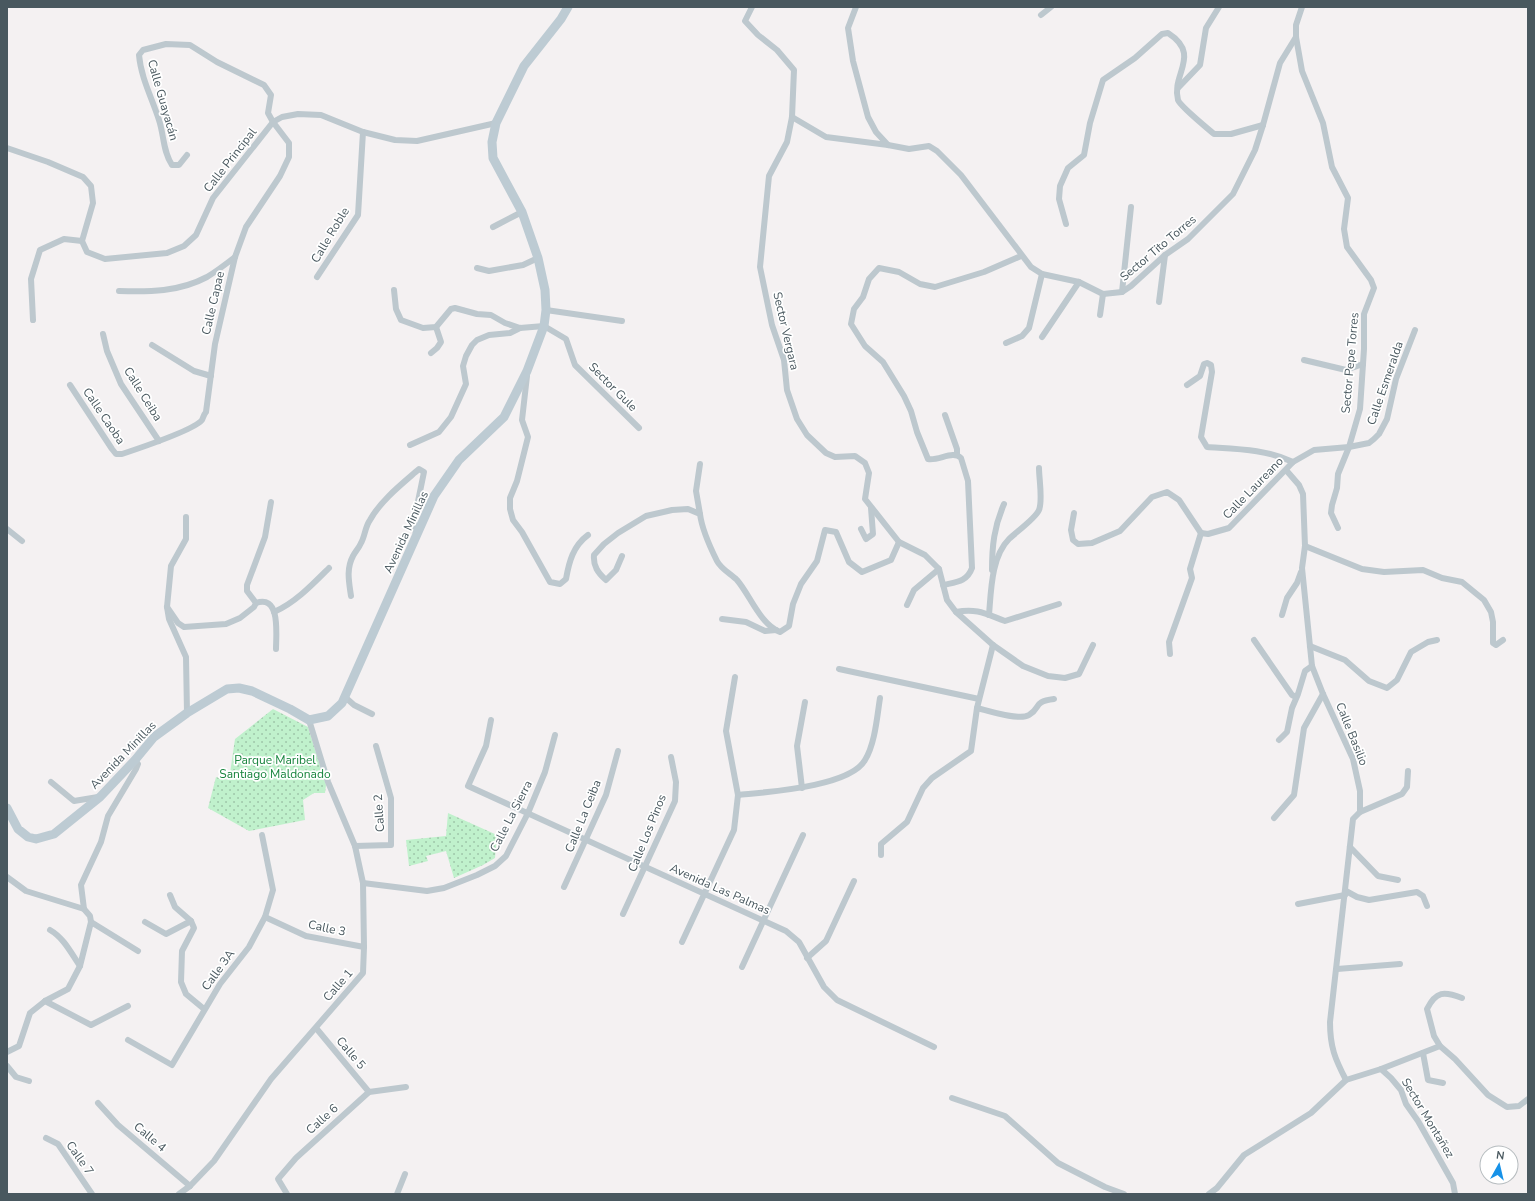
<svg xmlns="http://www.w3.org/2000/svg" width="1535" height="1201" viewBox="0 0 1535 1201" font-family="'Nunito Sans',sans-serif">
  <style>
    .park { fill: url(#park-dots) }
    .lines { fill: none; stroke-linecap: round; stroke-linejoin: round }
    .street { stroke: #bdc8ce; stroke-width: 6 }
    .secondary { stroke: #bdcbd3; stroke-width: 9 }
    .labels { text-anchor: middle; stroke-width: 3.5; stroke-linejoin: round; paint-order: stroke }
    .street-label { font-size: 12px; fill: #49585f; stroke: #fff }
    .park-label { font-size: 12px; fill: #16843c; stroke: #fff }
  </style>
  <defs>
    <pattern id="park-dots" width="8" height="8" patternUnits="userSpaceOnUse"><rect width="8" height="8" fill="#c0f1cc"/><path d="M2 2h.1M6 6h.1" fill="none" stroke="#9ec6a9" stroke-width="1.8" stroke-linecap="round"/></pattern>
  </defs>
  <rect width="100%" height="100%" fill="#f4f1f2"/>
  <g class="park">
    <path d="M273,709L308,727L326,785L325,793H314L303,800L305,820L249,831L208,808L216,777L229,780L235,739Z"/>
    <path d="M448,813L497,835L495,858L483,865L454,878L446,851L426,856L428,861L409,866L406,840L446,836Z"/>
  </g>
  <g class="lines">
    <g class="street">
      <path d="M752,7L745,21L758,35L777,50L794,70L792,117L787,142L769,176L760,267L772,325L784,360L787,390L797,419L807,435L826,453L835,457L855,456L865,463L869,473L865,499L899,542L925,555L939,569L947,600L956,612L993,645L1023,666L1048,676L1065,678L1079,674L1093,645"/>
      <path d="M856,7L848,28L853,61L868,117L876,132L888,145"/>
      <path d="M1302,7L1296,25V37L1302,71L1323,123L1332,167L1348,198L1344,229L1347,247L1371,280L1374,288L1364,314V349L1360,409L1349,447L1338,474L1337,488L1332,505L1331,513L1338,528"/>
      <path d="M1041,15L1051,7"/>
      <path d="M1178,88L1200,65L1206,28L1219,7"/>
      <path d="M792,117L826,137L888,145L909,149L929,146L937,151L961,175L1031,267L1042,274L1079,282L1103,294L1122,292L1131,286L1165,255L1188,239L1233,194L1255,150L1263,125L1280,63L1296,37"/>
      <path d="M7,148L48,162L83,177L91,186L93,203L82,241L87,252L105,259L167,253L184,246L196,235L213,198L273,122L282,117L298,114L321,115L363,132L395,140L417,141L496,123"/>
      <path d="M1066,224L1059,199L1060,186L1068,168L1084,155L1090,123L1103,80L1135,58L1162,34L1168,33C1202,55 1171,74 1178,100C1180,106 1207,128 1214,134H1231L1263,125"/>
      <path d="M493,227L522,212"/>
      <path d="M477,268L489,271L523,265L538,258"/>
      <path d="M317,277L358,215L363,132"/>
      <path d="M394,290L396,309L401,320L423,328L436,327L451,309L455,308L477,314L491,315L505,323L520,328L544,326L566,339L575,365L639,428"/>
      <path d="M119,291C149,292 179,292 207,277C217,271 226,264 235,257"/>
      <path d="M1122,292L1131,207"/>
      <path d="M1159,302L1165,255"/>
      <path d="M546,310L622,321"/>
      <path d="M1100,315L1103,294"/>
      <path d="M33,320L31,279L40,250L64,239L82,241"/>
      <path d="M103,334L107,351L121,384L159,441"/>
      <path d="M1042,337L1079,282"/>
      <path d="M1006,343L1022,336L1029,328L1042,274"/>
      <path d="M152,345L194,371L211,376"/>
      <path d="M431,353L437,348L441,342L436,327"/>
      <path d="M1304,360L1346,370L1363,364"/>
      <path d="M527,376L522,420L528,437L517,481L510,498V509L513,520L522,532L550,582L560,584L566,579C569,562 573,546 588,535"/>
      <path d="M70,385L112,449L116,454H122C137,449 194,430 202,420C203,418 204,414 206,412L215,344L235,257L246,227L280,176L289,157V143L273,122L268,113L271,95L264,85L217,62L190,45L166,44L143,50L139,55C141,78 152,98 159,120C164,135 163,152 172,165H179L187,155"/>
      <path d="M1187,385L1200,376L1204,364L1207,363L1211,365L1212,372L1201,437L1207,447C1237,449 1266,449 1293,462"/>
      <path d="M945,415L957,449V454"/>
      <path d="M410,445L439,432L451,417L466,384L463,366L466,356L472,345L477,340L489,335L510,333L520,328"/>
      <path d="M1286,470L1299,485L1303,494L1305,546L1302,568L1312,666L1323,694L1353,759L1360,791V812L1353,819L1330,1022C1330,1047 1335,1059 1346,1080"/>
      <path d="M1074,513L1071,530L1073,540L1078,544L1092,543L1120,531L1152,497L1167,492L1179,500L1201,533"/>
      <path d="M700,514L696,491L700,464"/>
      <path d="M186,517V539L171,566L167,607L169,619L186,657L187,713"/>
      <path d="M7,529L22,541"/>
      <path d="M861,529L866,539L873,534L871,508"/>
      <path d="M1201,533L1208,534L1229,528L1293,462L1314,450L1349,447L1369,443L1374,439L1379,434L1387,419L1396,379L1415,330"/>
      <path d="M1305,546L1362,569L1384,572L1423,570L1442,578L1462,582L1484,600L1491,612L1493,622V643L1496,645L1503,640"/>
      <path d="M622,556L616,570L606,580C598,573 593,566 594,555L604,544L618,533L646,516L672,510L688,509L700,514C702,530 710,547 717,561C721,569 731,574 737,580C750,595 760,624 780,632L789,626L793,604L801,584L817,561L825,530L836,532L849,562L862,572L891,560L899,542"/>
      <path d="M992,570C992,546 994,527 1004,504"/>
      <path d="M943,585C956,582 967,582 972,568L968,481L961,458C953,450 939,461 928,459L917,432L911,411L904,396L883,362L865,346L851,324L854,309L863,297L869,279L879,268L899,272L920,284L935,287L984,272L1021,256"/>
      <path d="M351,596C349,582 346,569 353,556C355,552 359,548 361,543C365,536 365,527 370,520C381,500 403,483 419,469L424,472L414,521L416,535"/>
      <path d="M256,603C281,594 276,635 276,649"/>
      <path d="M907,605L914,590L939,569"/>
      <path d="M167,607L178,623L184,627L226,624L240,618L254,607L256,603L247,591V585L265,537L271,502"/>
      <path d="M274,612C295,603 313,584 329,568"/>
      <path d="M956,612C977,608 986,614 1005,621L1059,604"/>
      <path d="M989,615C991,592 991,557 1009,539C1015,533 1036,518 1039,510C1043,500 1039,479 1039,468"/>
      <path d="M1282,615L1287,598L1297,583L1301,572"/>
      <path d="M722,619L746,622L765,631L776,630"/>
      <path d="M1254,640L1292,695L1296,697"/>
      <path d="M1310,646L1345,660L1369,681L1387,688L1397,680L1411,652L1428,642L1437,640"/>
      <path d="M1170,654L1169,642L1192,578L1190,569L1201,533"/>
      <path d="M839,669L979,699"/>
      <path d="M345,697L354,705L372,714"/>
      <path d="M977,708C989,711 1019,721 1029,715C1042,707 1032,702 1054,699"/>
      <path d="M491,720L486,746L468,786L786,931L799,942L824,987L837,1000L934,1047"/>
      <path d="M1279,740L1287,732L1292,708L1298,694L1305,671L1312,666"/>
      <path d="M51,782L74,801L98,797"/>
      <path d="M802,788L797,746L805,702"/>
      <path d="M738,795C766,792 850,787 865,760C875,744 877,717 880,698"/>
      <path d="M1360,812L1402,794L1407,787L1408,771"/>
      <path d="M1274,818L1294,795L1304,728L1323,694"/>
      <path d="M355,846L391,845V798L376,746"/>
      <path d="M1350,847L1378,876L1398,880"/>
      <path d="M881,855V844L907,822L923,788L932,778L971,751L977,708L993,645"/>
      <path d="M7,877L26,891L84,909L90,916L91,922L138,951"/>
      <path d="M363,883L427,891L444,888L477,875L495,866L506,856L528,813L545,772L555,735"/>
      <path d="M564,887L606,795L618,751"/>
      <path d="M1346,891L1357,897L1369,900L1417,892L1423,896L1427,906"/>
      <path d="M170,895L175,907L191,921L194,928L182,951L181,982L186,994L204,1009"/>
      <path d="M1298,904L1345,895"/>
      <path d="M84,909L81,885L101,842L108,816L136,769L138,764L135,760"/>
      <path d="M623,914L675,801L676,782L671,757"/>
      <path d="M265,917L306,936L364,947"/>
      <path d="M145,922L166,934L191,921"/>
      <path d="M50,930C64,938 71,953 80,966"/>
      <path d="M682,942L734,830L738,795L726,731L735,677"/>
      <path d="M807,958L826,941L854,881"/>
      <path d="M742,967L803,835"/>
      <path d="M1337,969L1400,964"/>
      <path d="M1462,998C1444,991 1436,991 1427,1009L1434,1036L1440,1046L1455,1059L1488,1095L1507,1107L1519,1106L1528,1099"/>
      <path d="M45,1001L91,1025L128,1006"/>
      <path d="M316,1028L369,1092"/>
      <path d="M128,1040L172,1065L220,984L249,947L265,917L273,890L262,835"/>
      <path d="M7,1052L19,1046L30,1013L45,1001L68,989L80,966L91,922"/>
      <path d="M1423,1053L1428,1080L1443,1083"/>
      <path d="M7,1066L16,1077L29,1081"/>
      <path d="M1381,1069L1440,1046"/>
      <path d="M952,1098L1005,1116L1058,1163L1105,1187L1124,1194"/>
      <path d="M98,1103L118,1125L190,1186"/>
      <path d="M46,1138L58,1144L92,1194"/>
      <path d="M179,1194L190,1186L214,1161L271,1079L363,973L364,947L363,883L355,846L328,782L309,720"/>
      <path d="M287,1194L278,1179L296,1158L369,1092L406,1087"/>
      <path d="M397,1194L405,1174"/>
      <path d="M1209,1194L1217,1188L1244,1155L1311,1113L1346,1080L1381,1069L1391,1078L1401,1090L1406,1104L1418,1121L1453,1183L1455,1194"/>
    </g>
    <path class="secondary" d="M7,808L18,829L28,837L36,839L54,834L100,797L135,760L154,737L187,713L227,689L239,688L252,691L290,709L309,720L328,716L342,703L434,496L459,460L504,417L527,371L544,326L546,310L545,290L538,258L522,212L493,158L492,142L496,123L524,66L561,19L568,7"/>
  </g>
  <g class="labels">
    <g class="street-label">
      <text transform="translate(163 100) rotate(74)" y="4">Calle Guayacán</text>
      <text transform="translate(230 160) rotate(-52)" y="4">Calle Principal</text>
      <text transform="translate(330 235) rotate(-59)" y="4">Calle Roble</text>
      <text transform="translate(1158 248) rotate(-40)" y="4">Sector Tito Torres</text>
      <text transform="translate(213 303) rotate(-77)" y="4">Calle Capae</text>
      <text transform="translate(786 331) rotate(77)" y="4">Sector Vergara</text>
      <text transform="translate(1350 363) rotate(-85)" y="4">Sector Pepe Torres</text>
      <text transform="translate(1385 383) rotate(-71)" y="4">Calle Esmeralda</text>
      <text transform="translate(613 387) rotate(45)" y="4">Sector Gule</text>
      <text transform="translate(143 394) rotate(58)" y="4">Calle Ceiba</text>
      <text transform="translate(104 416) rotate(56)" y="4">Calle Caoba</text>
      <text transform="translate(1253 488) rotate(-46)" y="4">Calle Laureano</text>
      <text transform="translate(406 532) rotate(-65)" y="4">Avenida Minillas</text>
      <text transform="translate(1352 734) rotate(68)" y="4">Calle Basilio</text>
      <text transform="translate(123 755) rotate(-46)" y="4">Avenida Minillas</text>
      <text transform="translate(379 813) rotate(-94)" y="4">Calle 2</text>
      <text transform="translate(511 816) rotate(-63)" y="4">Calle La Sierra</text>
      <text transform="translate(583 816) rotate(-68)" y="4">Calle La Ceiba</text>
      <text transform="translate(647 833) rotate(-68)" y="4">Calle Los Pinos</text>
      <text transform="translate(720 889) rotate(24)" y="4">Avenida Las Palmas</text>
      <text transform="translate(327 928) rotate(12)" y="4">Calle 3</text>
      <text transform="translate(218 970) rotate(-54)" y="4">Calle 3A</text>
      <text transform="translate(338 985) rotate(-49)" y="4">Calle 1</text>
      <text transform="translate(351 1053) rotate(50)" y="4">Calle 5</text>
      <text transform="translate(1428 1118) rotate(59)" y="4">Sector Montañez</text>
      <text transform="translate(322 1119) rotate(-42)" y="4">Calle 6</text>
      <text transform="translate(150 1137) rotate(40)" y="4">Calle 4</text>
      <text transform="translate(80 1158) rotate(55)" y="4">Calle 7</text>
    </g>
    <g class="park-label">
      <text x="275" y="764">Parque Maribel<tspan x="275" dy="14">Santiago Maldonado</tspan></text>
    </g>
  </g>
  <rect width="1535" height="1201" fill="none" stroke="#49585f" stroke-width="16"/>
  <g transform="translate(1499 1165) rotate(8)"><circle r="19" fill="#ffffff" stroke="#b6bcbf"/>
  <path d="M0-3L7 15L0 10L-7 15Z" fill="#1792e8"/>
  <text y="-6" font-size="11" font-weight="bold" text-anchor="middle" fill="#49585f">N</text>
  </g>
</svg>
